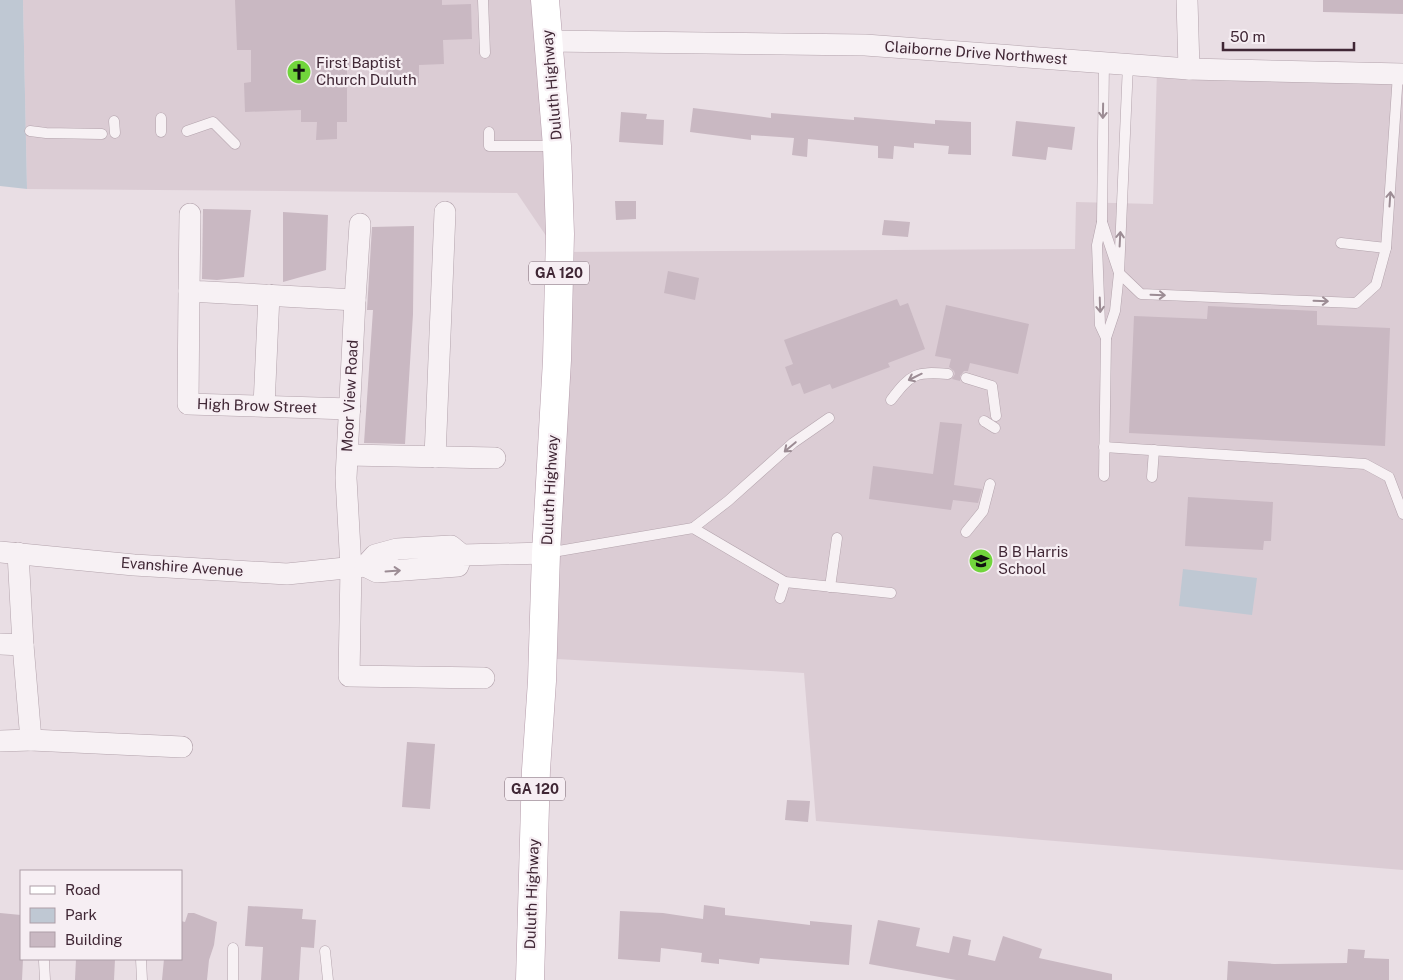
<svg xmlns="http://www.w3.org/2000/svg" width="1403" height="980" viewBox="0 0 1403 980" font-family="'Public Sans',sans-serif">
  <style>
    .built { fill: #dbccd4 }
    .green { fill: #bfc8d3 }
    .building { fill: #c9b8c2 }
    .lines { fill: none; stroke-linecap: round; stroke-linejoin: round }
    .service-casing { stroke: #b3a3ac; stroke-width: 11 }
    .minor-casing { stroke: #b3a3ac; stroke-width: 22 }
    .primary-casing { stroke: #b59dab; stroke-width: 29 }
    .service { stroke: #f7f1f4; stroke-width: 10 }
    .minor { stroke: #f7f1f4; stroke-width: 21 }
    .primary { stroke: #fff; stroke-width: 28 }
    .oneway { stroke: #9c8c94 }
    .labels { text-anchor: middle; stroke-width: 4.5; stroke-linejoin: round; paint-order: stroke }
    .shield { fill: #f6eef3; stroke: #77636e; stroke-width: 1 }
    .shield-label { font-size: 14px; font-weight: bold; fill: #402735 }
    .street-label { font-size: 15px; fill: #402735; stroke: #f6eef3 }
    .poi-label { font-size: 15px; fill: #402735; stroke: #f6eef3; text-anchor: start }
  </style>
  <rect width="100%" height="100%" fill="#e9dee4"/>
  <path class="built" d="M23,0H556L557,252L1075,249L1076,202L1153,204L1157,70L1403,78V870L816,821L804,673L557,659L561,464L557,252L517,193L27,189Z"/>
  <g class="green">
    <path d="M0,0H23L27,189L0,186Z"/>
    <path d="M1183,569L1257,578L1252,615L1179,606Z"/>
  </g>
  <g class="building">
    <path d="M235,0H442V5L471,4L472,39L443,40L444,64L419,65V83L387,84L386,66L347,67V122H337V139L316,140L317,122H301V110L245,112L244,83L251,82V50H237Z"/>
    <path d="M1323,0H1403V14L1323,12Z"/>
    <path d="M693,108L771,118V113L854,120V117L935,124V120L971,122V155L948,154L949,146L914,143V148L894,146L893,159L878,158V146L808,139L807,157L792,155L794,138L751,135V140L690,132Z"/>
    <path d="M621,112L647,114L646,119L664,120L663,145L619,142Z"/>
    <path d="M1016,121L1075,127L1072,150L1048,147L1046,160L1012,156Z"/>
    <path d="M615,201H636V219L616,220Z"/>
    <path d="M203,209L251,210L244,277L217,280L202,279Z"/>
    <path d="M283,212L328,215L326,270L283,282Z"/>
    <path d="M884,220L910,222L908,237L882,235Z"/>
    <path d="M414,226L413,314L405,444L364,443L373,310H367L372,227Z"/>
    <path d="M668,271L699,278L695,300L664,293Z"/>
    <path d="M897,299L900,306L908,303L925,349L888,363L890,367L832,389L830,384L804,394L800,383L792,386L785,367L793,364L784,340Z"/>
    <path d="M946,305L1029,324L1018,374L970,363L968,371H964L960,376V381L952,379L955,374L954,371L949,367L951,359L935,356Z"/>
    <path d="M1208,306L1317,311V325L1390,328L1385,446L1129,433L1134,316L1207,319Z"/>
    <path d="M940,422L962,424L954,485L982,489L978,503L953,500L951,510L869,499L873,466L933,474Z"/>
    <path d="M1188,497L1273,502L1271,541H1264L1263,550L1185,546Z"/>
    <path d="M407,742L435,744L430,809L402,807Z"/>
    <path d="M787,800L810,801L808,822L785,820Z"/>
    <path d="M704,905L725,908V915L810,925V921L852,925L849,965L760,958L759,964L719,959V964L701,962L702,953L661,948L660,962L618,959L620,911L663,913L703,919Z"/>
    <path d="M248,906L303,909L302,919L316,920L314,948L301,947L299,980H261L263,947L245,946Z"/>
    <path d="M0,913L21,915V959H23L22,980H0Z"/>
    <path d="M188,913H194L217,922L214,945L209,960L207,980H162L164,959H181V921L185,922Z"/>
    <path d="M878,920L920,928L916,946L949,953L953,936L971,940L968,955L995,961L1003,936L1042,949L1039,958L1112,974V980H956L869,964Z"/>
    <path d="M1348,949L1365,950L1364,958L1389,959V980H1227L1228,961L1274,964L1347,963Z"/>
    <path d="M76,959H115L114,980H75Z"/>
  </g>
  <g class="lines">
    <defs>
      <g id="service">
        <path d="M483,0L485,53"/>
        <path d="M1104,62L1102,222L1097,245L1100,325L1106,338"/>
        <path d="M161,118V132"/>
        <path d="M114,121L115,133"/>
        <path d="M30,131L46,133L102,134"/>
        <path d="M187,131L213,122L235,144"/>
        <path d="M489,132V146H556"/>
        <path d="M1102,222L1119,273L1141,294L1356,303L1376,285L1386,248L1398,74"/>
        <path d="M1341,243L1386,248"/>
        <path d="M966,378L992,386L996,416"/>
        <path d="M891,400C911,374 915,371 948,374"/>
        <path d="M984,421L995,428"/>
        <path d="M1104,447L1365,464L1389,477L1403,514"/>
        <path d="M1104,476L1106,338L1115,311L1119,273L1128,64"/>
        <path d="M1152,477L1154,450"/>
        <path d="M693,528L728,501L793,443L829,418"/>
        <path d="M966,532L983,511L990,484"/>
        <path d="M547,553L693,528L785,582L891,593"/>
        <path d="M830,587L837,538"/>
        <path d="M780,598L785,582"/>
        <path d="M325,951L328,980"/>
        <path d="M141,959L142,980"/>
        <path d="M44,961L45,980"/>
        <path d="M233,980V948"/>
      </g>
      <g id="minor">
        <path d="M1187,0L1189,69"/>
        <path d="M548,41L865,45L1189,69L1403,74"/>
        <path d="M190,214L189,291L355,300"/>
        <path d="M360,224L355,300L346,478L351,568L349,676L484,678"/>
        <path d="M189,291L188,404L350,409"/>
        <path d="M264,406L269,295"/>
        <path d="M348,455L495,458"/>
        <path d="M435,457L445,212"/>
        <path d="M0,552L134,565L287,574L365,566"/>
        <path d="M18,553L23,645L31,740L182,747"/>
        <path d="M462,555L458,566L377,572L365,566L375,555L397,549L451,546L462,555L546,553"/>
        <path d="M0,644L23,645"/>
        <path d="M0,741L31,740"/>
      </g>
      <path id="primary" d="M530,980L536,770L542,681L546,553L557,360L560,234L557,146L545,0"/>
    </defs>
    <use href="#service" class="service-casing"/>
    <use href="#minor" class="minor-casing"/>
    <use href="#primary" class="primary-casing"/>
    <use href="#service" class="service"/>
    <use href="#minor" class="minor"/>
    <use href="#primary" class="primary"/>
  </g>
  <defs><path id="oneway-shaft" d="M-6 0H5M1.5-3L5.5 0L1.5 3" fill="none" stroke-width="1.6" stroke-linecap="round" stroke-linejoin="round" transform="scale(1.25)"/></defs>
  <g class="oneway">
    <use href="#oneway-shaft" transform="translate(1103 111) rotate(91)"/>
    <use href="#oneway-shaft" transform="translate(1390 199) rotate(-86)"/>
    <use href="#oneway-shaft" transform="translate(1120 239) rotate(-87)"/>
    <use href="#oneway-shaft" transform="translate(1158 295) rotate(2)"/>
    <use href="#oneway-shaft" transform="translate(1321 301) rotate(2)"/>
    <use href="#oneway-shaft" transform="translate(1100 305) rotate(88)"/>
    <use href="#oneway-shaft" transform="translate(915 377) rotate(154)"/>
    <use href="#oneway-shaft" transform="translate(790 447) rotate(140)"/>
    <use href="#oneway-shaft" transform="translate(393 571) rotate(-4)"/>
  </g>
  <defs>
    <symbol id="church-disc" viewBox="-11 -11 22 22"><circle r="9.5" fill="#71d53c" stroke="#f6eef3"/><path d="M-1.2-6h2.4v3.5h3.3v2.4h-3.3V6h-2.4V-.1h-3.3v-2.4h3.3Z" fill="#111"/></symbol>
    <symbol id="school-disc" viewBox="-11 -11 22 22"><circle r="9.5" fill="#71d53c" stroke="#f6eef3"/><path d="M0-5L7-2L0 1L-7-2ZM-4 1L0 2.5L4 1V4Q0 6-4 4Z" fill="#111"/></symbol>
  </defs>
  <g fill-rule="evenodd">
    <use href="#church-disc" x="285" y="58" width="28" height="28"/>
    <use href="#school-disc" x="967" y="547" width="28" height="28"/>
  </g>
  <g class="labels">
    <g class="shield">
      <rect x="529" y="261.5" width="60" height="23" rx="4"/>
      <rect x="505" y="777.5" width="60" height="23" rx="4"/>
    </g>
    <g class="shield-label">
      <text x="559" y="278">GA 120</text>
      <text x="535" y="794">GA 120</text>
    </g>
    <g class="street-label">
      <text transform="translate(976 53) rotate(4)" y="5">Claiborne Drive Northwest</text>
      <text transform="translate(552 85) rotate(-95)" y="5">Duluth Highway</text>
      <text transform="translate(350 396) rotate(-87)" y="5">Moor View Road</text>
      <text transform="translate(257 406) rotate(2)" y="5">High Brow Street</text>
      <text transform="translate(550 490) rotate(-87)" y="5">Duluth Highway</text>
      <text transform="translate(182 567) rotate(4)" y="5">Evanshire Avenue</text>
      <text transform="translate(532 894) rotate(-88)" y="5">Duluth Highway</text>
    </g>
    <g class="poi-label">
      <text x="316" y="68">First Baptist<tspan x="316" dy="17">Church Duluth</tspan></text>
      <text x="998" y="557">B B Harris<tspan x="998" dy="17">School</tspan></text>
    </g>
  </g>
  <rect x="20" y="870" width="162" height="90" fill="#f6eef3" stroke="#ad9ea7"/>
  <rect x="30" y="886" width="25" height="8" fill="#ffffff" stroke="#ad9ea7"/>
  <text x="65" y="895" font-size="15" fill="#402735">Road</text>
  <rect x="30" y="908" width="25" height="15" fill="#bfc8d3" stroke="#ad9ea7"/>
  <text x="65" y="920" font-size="15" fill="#402735">Park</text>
  <rect x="30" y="932" width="25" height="15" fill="#c9b8c2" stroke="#ad9ea7"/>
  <text x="65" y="945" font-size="15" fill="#402735">Building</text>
  <path d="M1223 42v8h131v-8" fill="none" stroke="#402735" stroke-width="2.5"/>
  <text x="1230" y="42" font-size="15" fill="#402735" stroke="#f6eef3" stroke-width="4" paint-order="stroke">50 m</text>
</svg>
